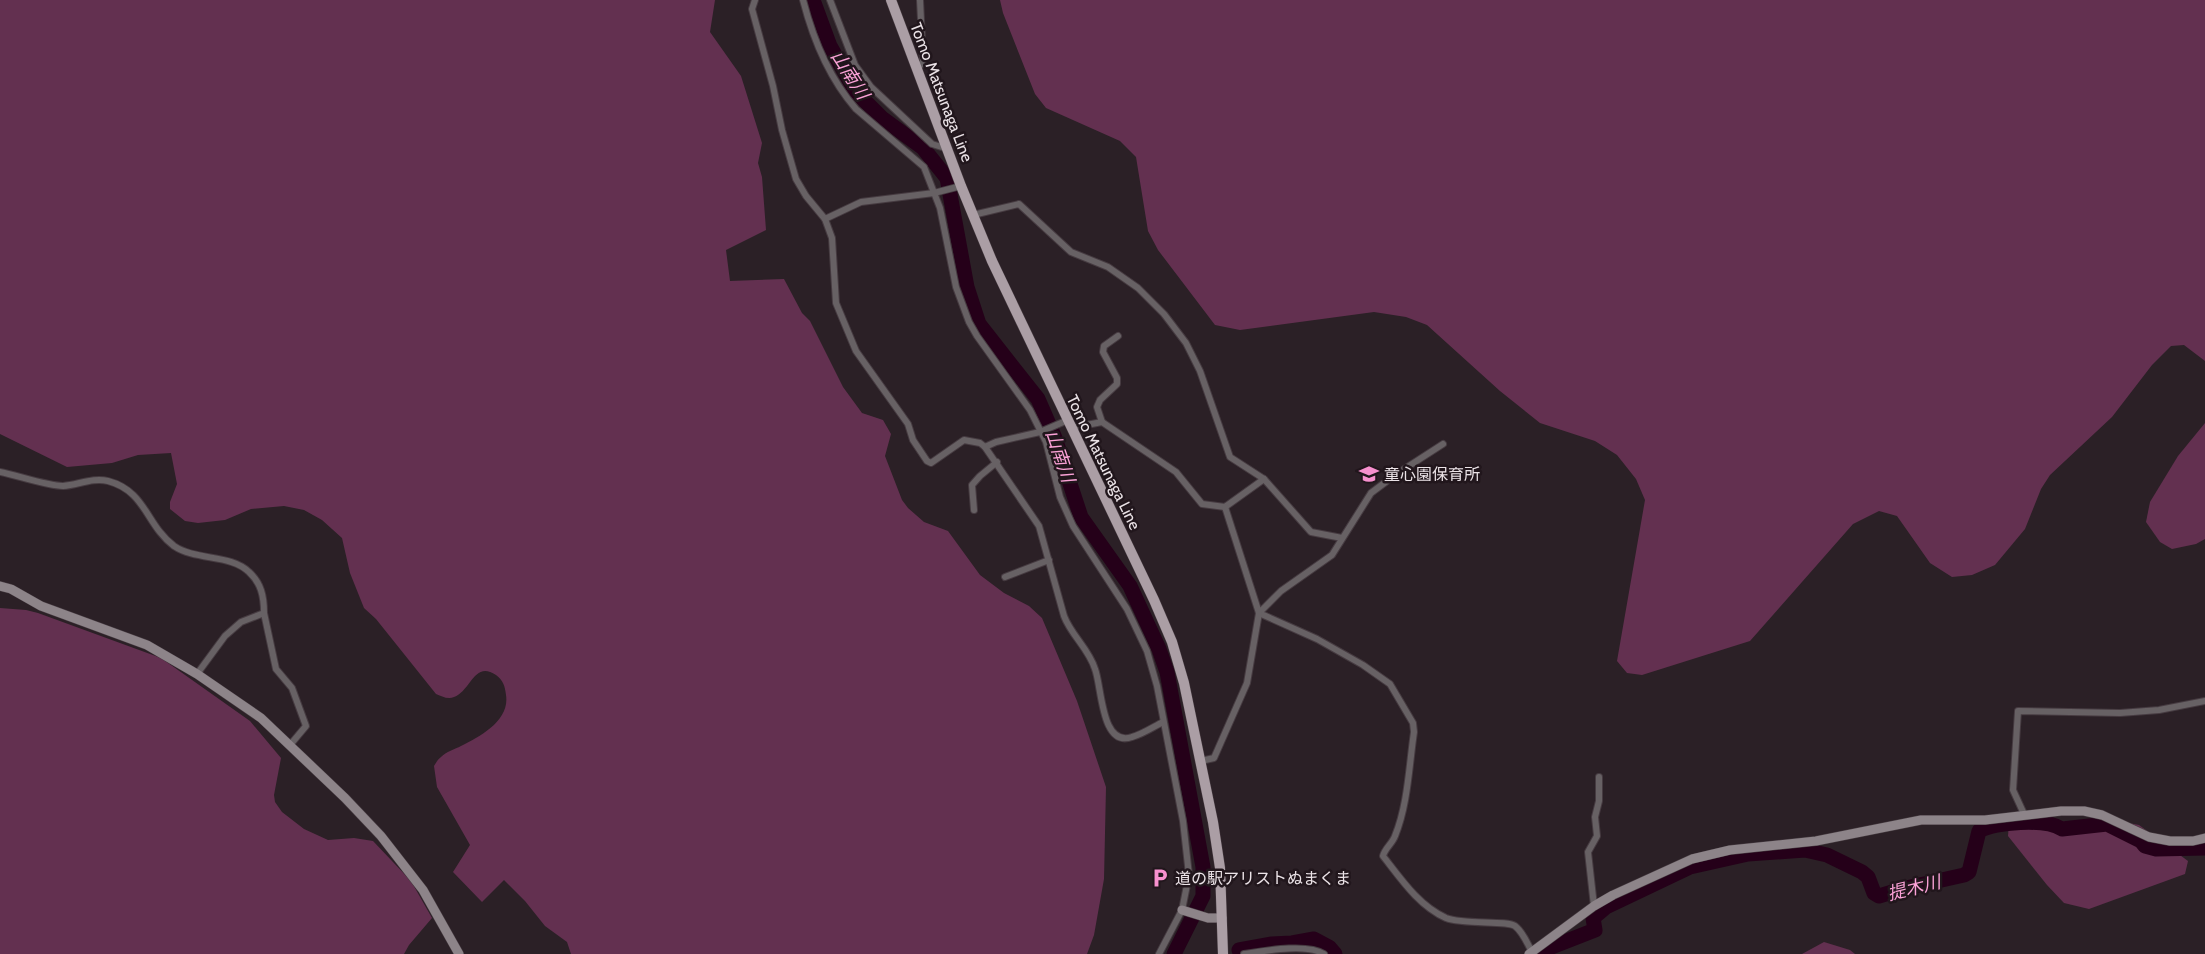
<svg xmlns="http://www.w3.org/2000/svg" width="2205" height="954" viewBox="0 0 2205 954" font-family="Cabin,'Noto Sans JP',sans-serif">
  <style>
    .green { fill: #633050 }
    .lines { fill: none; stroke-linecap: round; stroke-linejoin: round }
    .river { stroke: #250019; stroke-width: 15 }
    .street-casing { stroke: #463b41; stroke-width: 8 }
    .secondary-casing { stroke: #463b41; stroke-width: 10 }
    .primary-casing { stroke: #463b41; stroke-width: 11 }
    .street { stroke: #676164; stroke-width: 6 }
    .secondary { stroke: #8d8489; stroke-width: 9 }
    .primary { stroke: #ab9ea5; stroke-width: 10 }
    .labels { text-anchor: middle; stroke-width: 5; stroke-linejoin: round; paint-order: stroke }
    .street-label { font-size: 16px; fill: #ebe3e7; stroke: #21161c }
    .poi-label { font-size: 16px; fill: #ebe3e7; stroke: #21161c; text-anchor: start }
    .water-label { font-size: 18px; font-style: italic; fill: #fba2d7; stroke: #21161c }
  </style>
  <rect width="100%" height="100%" fill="#2b2026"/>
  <g class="green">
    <path d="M0,0H715L710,32L741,76L762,143L758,163L762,177L766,230L726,250L730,281L784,279L802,313L810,321L843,387L862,413L883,420L891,434L885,456L902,500L908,508L924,522L948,531L980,575L1004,593L1029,606L1042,618L1077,701L1106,787L1104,879L1094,935L1087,954H571L567,942L545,926L525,901L504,880L482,902L453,872L470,845L437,787L434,766C436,763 438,759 441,757C446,752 455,749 461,746C481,736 510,720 506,695C505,686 503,680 496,675C474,660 471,691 454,697C448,700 441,696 436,694L376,619L364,608L350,573L342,538L322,520L304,510L284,506L251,509L225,520L198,523L185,521L170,509V502L177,484L171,453L138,455L112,463L67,467L0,434Z"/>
    <path d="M1000,0H2205V361L2184,345L2171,346L2152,365L2112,417L2050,475L2041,489L2025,529L1995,565L1972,575L1952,577L1930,563L1897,516L1879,511L1853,524L1750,641L1642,675L1627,673L1617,661L1645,500L1636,479L1617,455L1595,441L1540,423L1500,391L1427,325L1406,317L1374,312L1240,330L1215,325L1158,250L1148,231L1136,157L1120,141L1046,108L1035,94L1003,13Z"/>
    <path d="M2205,423V539L2196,544L2172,549L2160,542L2146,522L2150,502L2178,456Z"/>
    <path d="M0,608L26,610L38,613L161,658L250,721L281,758L274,795L275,802L282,812L304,829L328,840L354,838L373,841L411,881L432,918L409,945L404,954H0Z"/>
    <path d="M2076,821H2119L2139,825L2188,861L2185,874L2089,909L2064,903L2047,885L2008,836L2009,824Z"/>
    <path d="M1824,942L1850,950L1855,954H1802Z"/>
  </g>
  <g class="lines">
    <g class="river">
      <path d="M813,0L830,46L856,92L882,118L923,148L947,178L967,287L979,324L1038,399L1055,438L1081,517L1130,586L1159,649L1167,672L1203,867V896L1174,954"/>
      <path d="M1239,950L1272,944L1292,943L1314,939L1329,947L1335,954"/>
      <path d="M1543,954L1549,948L1595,930L1593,918L1606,907L1690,867L1748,854L1805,850L1827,855L1862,872L1868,877L1874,893L1879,896L1906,888L1964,875L1969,872L1979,831C1996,822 2045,818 2062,829L2107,824L2141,841L2145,846L2156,849L2205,848"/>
    </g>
    <defs>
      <g id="street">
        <path d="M755,0L752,9L773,86L782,130L796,179L806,196L825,219L832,238L836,303L856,351L908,424L913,440L927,461L931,463L964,440L980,443L985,447L996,442L1040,432L1068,420"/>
        <path d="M803,0C813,39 829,78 856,109L924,167L940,208L956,287L969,322L977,336L1030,410L1046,442L1060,497L1073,526L1127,609L1147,651L1157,686L1183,821L1189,875L1182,910L1159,954"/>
        <path d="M830,0L855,65L871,87L932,144L948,149"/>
        <path d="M918,69L923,61L920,0"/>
        <path d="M973,215L1019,204L1071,252L1108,267L1138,288L1164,314L1186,343L1200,371L1230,457L1264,479L1311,532L1342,538"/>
        <path d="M825,219L861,202L934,193L961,186"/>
        <path d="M1102,422L1097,407L1100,400L1117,384V378L1103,352L1104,346L1118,336"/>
        <path d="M1071,428L1102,422L1176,472L1202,504L1225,507L1264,479"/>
        <path d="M1443,444L1395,475L1371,493L1332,555L1281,591L1259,613L1317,639L1363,665L1390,684L1413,723L1414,732C1409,766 1408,804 1395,836C1392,844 1385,848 1383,856C1401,879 1419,906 1446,918C1464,925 1507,920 1515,926C1523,932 1527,943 1532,952"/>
        <path d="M985,447L1039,526L1064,616C1071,635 1089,649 1095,669C1102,687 1101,748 1132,737C1143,734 1153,727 1163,722"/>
        <path d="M0,472C16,475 47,486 63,486C78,485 93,477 108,481C146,491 146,525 174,546C196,561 231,554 249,572C261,583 264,596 264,613L241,622L225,636L197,674"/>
        <path d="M974,510L972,485L980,476L997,462"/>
        <path d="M1005,577L1049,560"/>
        <path d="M264,613L276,669L292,688L306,726L290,745"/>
        <path d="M1201,761L1214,758L1247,683L1259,613L1225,507"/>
        <path d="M2024,814L2013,790L2018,711L2120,713L2159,710L2205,701"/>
        <path d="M1594,906L1588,852L1597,836L1595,817L1599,801V777"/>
        <path d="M1244,954C1264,951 1307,943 1324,954"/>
      </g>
      <g id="secondary">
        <path d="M0,586L11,589L41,606L147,645L197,674L261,718L345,798L381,836L423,890L459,954"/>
        <path d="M1182,910L1208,918H1222"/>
        <path d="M1529,954L1594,906L1613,895L1692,859L1730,850L1816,841L1921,820H1985L2061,811H2084L2102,815L2149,837L2170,841H2193L2205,838"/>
      </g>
      <path id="primary" d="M891,0L961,186L992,261L1154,600L1172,642L1184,683L1213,822L1220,868L1223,954"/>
    </defs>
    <use href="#street" class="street-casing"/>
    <use href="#secondary" class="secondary-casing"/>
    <use href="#primary" class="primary-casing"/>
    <use href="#street" class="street"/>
    <use href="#secondary" class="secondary"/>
    <use href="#primary" class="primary"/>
  </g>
  <defs>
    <symbol id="school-bare" viewBox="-9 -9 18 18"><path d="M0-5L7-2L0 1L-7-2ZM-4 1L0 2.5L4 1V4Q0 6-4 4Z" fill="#f790ce" stroke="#21161c" stroke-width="2.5" paint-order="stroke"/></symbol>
    <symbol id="parking-bare" viewBox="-9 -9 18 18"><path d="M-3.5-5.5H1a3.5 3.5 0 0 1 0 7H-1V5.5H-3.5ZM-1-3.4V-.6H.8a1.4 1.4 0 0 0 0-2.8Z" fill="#f790ce" stroke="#21161c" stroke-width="2.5" paint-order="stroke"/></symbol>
  </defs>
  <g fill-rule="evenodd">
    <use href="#school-bare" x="1355" y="460" width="28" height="28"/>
    <use href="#parking-bare" x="1146" y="864" width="28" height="28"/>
  </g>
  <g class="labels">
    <g class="street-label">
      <text transform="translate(942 92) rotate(69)" y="6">Tomo Matsunaga Line</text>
      <text transform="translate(1104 462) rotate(64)" y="6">Tomo Matsunaga Line</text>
    </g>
    <g class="poi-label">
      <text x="1384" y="480">童心園保育所</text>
      <text x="1175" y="884">道の駅アリストぬまくま</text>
    </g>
    <g class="water-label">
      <text transform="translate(850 75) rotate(57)" y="6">山南川</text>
      <text transform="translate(1060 456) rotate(71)" y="6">山南川</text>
      <text transform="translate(1914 888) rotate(-14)" y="6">提木川</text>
    </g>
  </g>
</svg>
